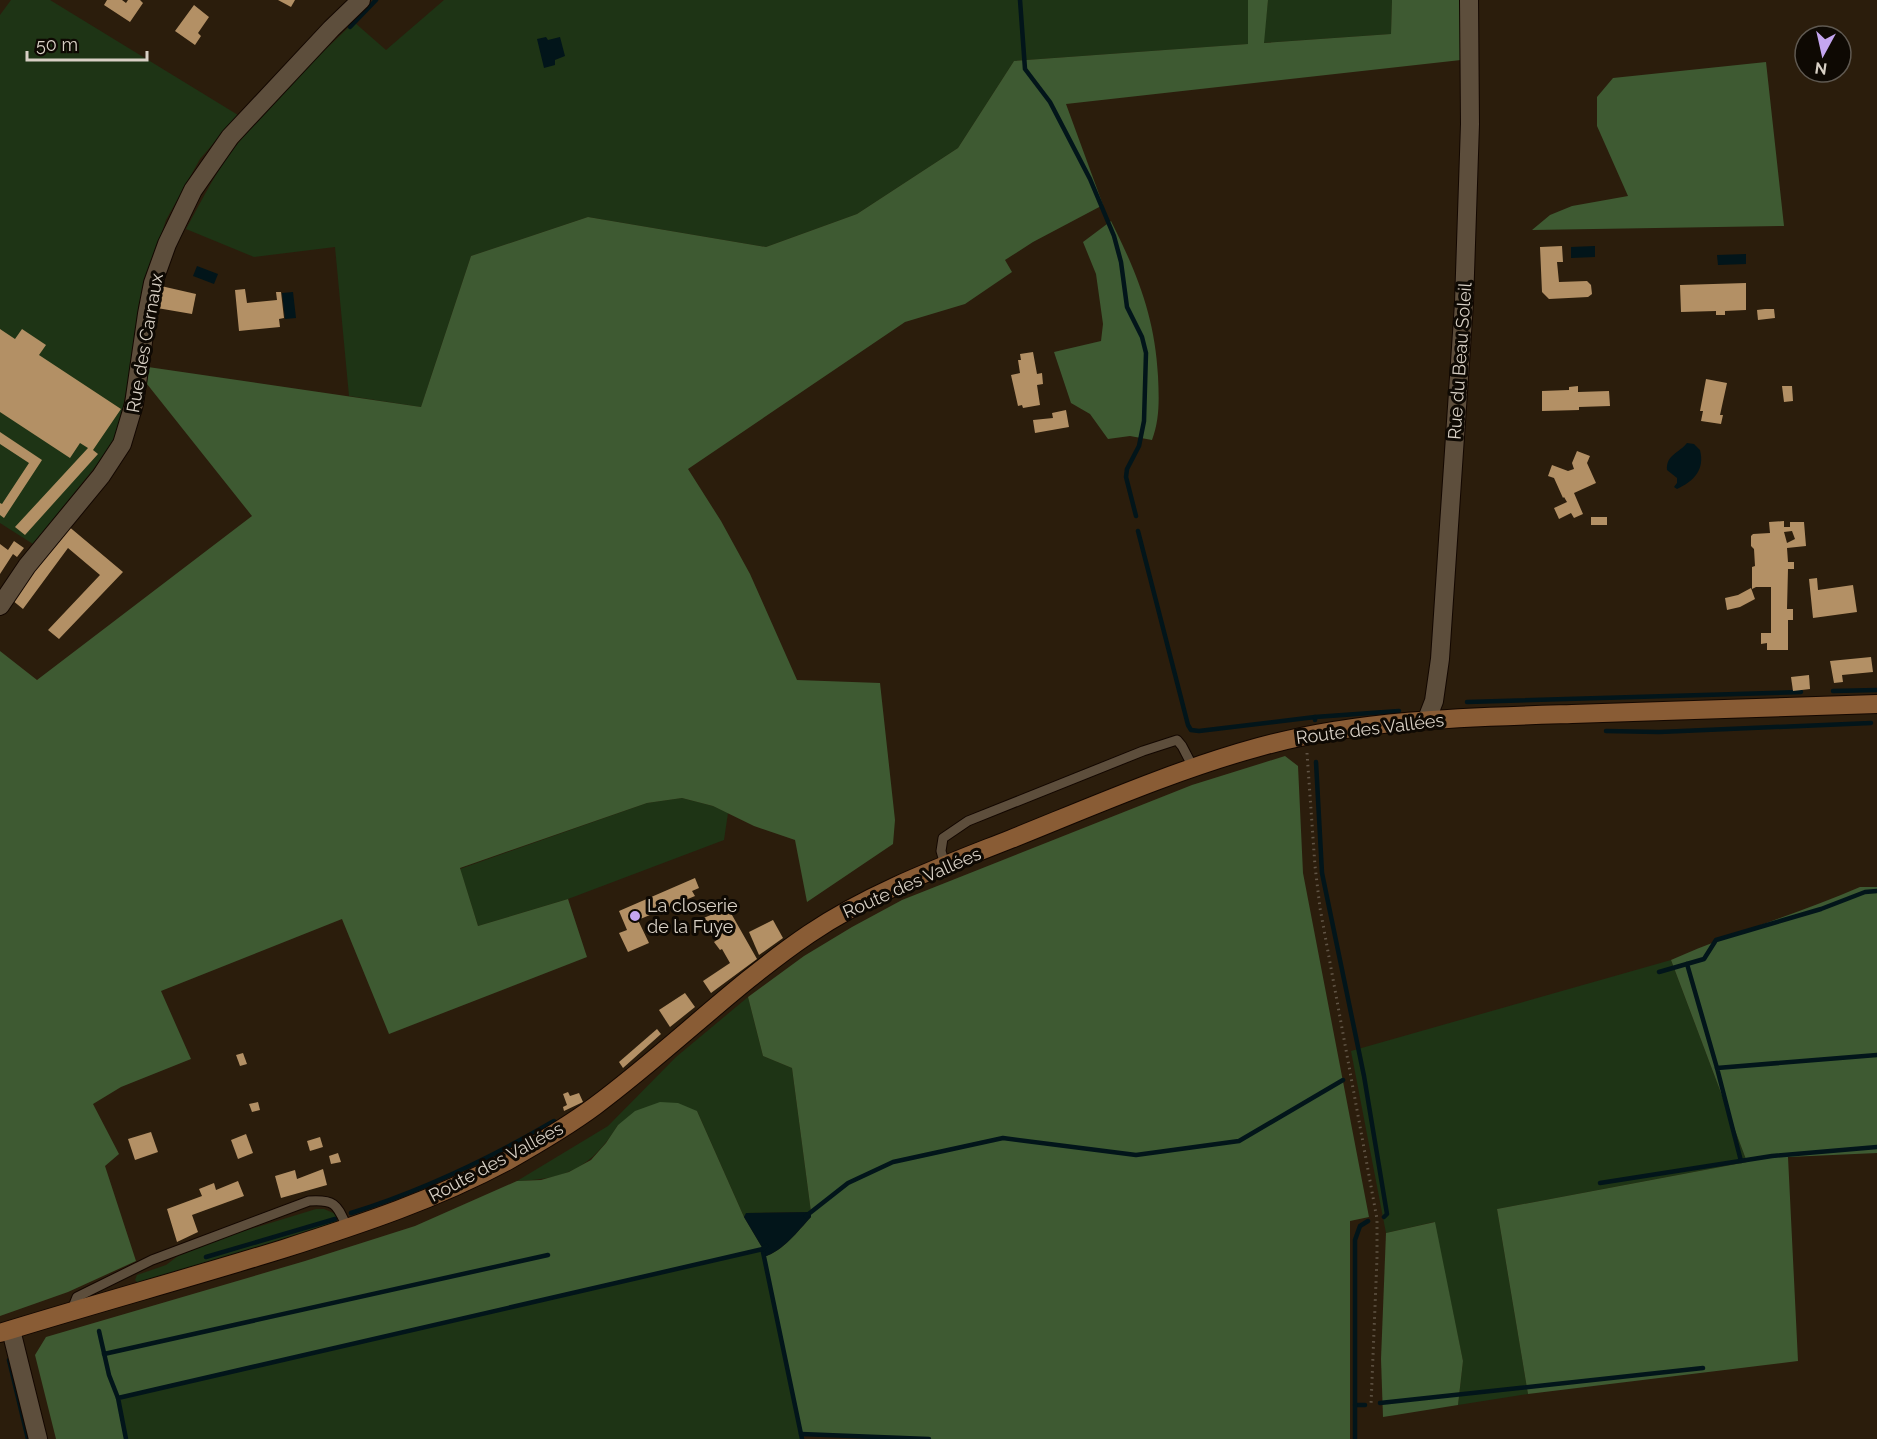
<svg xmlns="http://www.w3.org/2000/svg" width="1877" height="1439" viewBox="0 0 1877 1439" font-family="Raleway,sans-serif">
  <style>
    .green { fill: #1e3415 }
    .forest { fill: #3e5a32 }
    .water { fill: #02151a }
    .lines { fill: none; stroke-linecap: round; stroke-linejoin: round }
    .stream { stroke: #02151a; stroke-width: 4.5 }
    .building { fill: #b39065; fill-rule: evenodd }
    .lane-casing { stroke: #130700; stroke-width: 11 }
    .street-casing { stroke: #130700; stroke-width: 20 }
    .secondary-casing { stroke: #130700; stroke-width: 20 }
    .path { stroke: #615546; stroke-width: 3; stroke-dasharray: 1.5 4.5; stroke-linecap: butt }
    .lane { stroke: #5d4e3c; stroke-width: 9 }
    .street { stroke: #5d4e3c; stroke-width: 18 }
    .secondary { stroke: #895c35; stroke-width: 18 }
    .poi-dot { fill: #c5a6f0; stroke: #0e0903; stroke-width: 2 }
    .labels { text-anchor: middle; stroke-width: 6; stroke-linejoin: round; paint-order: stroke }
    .street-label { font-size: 18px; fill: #d8d0c5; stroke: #0e0903 }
    .poi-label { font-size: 18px; fill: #d8d0c5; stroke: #0e0903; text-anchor: start }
  </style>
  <rect width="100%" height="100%" fill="#2b1d0c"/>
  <g class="green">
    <path d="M11,0H50L238,115L200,159L166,220L139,303L129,378L116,441L33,544L0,523V15Z"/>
    <path d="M444,0H1248L1249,44L1014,61L958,148L857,214L766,247L588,217L471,256L421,407L349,396L335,247L254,257L186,229C203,198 219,165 242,138C275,96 316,59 354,22L386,50Z"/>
    <path d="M1268,0H1392L1391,34L1263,43Z"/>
    <path d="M682,798L713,806L728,813L724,840L568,899L478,926L460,869L647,803Z"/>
    <path d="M1671,960L1747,1162L1497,1209L1528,1394L1458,1405L1463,1361L1434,1222L1386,1233L1351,1051Z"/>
    <path d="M748,997L763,1056L792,1068L811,1212L747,1213L744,1217L697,1111L618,1125C591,1168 567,1179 517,1181L608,1126L676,1057Z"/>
    <path d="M316,1209H324L336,1214L337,1221L335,1224L138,1283L135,1280L137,1275L166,1265L178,1256L231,1235Z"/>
    <path d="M763,1249L802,1439H126L118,1398Z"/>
  </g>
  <g class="forest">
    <path d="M1248,0H1268L1264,43L1391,34L1392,0H1469L1470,59L1066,104L1103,205L1033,242L1005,260L1012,272L965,304L905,322L688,469L721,521L750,574L797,680L880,683L895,820L893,844L807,902L795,840L754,826L713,806L682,798L647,803L460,868L478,926L568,899L587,957L389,1034L342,919L161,991L191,1059L121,1087L93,1104L119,1154L105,1166L136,1261L68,1292L0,1316V651L37,680L252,516L147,384L148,367L421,407L471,256L588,217L766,247L857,214L958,148L1014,61L1248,44Z"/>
    <path d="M1766,62L1784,226L1532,230L1550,215L1572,206L1628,196L1597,126V97L1613,78Z"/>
    <path d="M1111,221C1137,273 1155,317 1158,376C1159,398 1160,419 1152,440L1130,436L1108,439L1090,414L1071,403L1054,352L1101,341L1103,324L1096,274L1083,242Z"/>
    <path d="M1285,756L1298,766L1303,873L1369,1217L1350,1221V1439H929L801,1434L764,1257C784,1250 797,1232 811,1217V1212L792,1068L763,1056L748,997L804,956L852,927L902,900L1192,785Z"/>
    <path d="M1860,887H1877V1153L1788,1157L1798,1361L1528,1394L1497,1209L1747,1162L1671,960C1733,932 1798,914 1860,887Z"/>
    <path d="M660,1102L678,1103L697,1111L744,1217L763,1249L118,1398L126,1439H56L35,1355L46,1337L305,1261L415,1226L517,1181L541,1180L569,1172L591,1160L606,1143L618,1125L635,1111Z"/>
    <path d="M1435,1222L1463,1361L1458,1405L1383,1417L1381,1359L1386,1233Z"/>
  </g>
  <g class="water">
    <path d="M546,37L548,40L560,37L565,56L555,60V65L544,68L537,39Z"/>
    <path d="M1595,246V257L1571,258V247Z"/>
    <path d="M1746,254V264L1718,265L1717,255Z"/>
    <path d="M197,266L218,274L214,284L193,276Z"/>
    <path d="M293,292L296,318L285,319L282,293Z"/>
    <path d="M1687,443L1694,444L1700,450C1705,470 1694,481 1677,489L1674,487L1677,483V478L1667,470C1666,455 1679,453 1687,443Z"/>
    <path d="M811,1212V1217C797,1232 784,1250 764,1257L763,1249L744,1217L746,1213Z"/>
  </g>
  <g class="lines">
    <g class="stream">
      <path d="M1020,0L1025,69L1050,102L1090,179L1114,236L1121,262L1127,307L1142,337L1146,353L1144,421L1139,446L1127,469L1126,477L1136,516"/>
      <path d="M350,27L376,0"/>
      <path d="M1138,531L1188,725L1191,730L1199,731L1315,717V720"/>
      <path d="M1833,691L1877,690"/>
      <path d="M1467,702L1801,692"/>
      <path d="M1315,717L1399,711"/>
      <path d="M1606,731L1659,732L1871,723"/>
      <path d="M1316,762L1322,873L1364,1076L1387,1214L1384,1217"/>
      <path d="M1687,964L1717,1068"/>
      <path d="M1659,972L1704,959L1716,940L1821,909L1865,892L1877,891"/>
      <path d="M1741,1161L1717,1068L1877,1055"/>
      <path d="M1600,1183L1772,1156L1877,1147"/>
      <path d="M351,1213C422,1191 489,1159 554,1121"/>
      <path d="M806,1216L848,1183L893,1162L1003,1138L1136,1155L1239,1141L1343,1080"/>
      <path d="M763,1252L802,1439"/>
      <path d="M206,1257L335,1219"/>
      <path d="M99,1331L109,1375L118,1398"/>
      <path d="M104,1354L548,1255"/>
      <path d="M9,1360L28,1439"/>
      <path d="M1380,1403L1703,1368"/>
      <path d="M1355,1405H1365"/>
      <path d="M801,1434L929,1439"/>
      <path d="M126,1439L118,1398L763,1249L766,1246"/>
      <path d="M1355,1439V1240L1360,1226L1368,1221"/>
    </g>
  </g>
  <g class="building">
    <path d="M107,0H122L126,3L128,0H140L143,3L130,22L104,5Z"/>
    <path d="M278,0H295L291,7Z"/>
    <path d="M194,5L209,17L198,33L201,36L195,45L175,31Z"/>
    <path d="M1562,246L1563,262H1557L1559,282L1587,281L1591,285L1592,294L1588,297L1549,299L1542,292L1540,247Z"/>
    <path d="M1746,283V310L1725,311V315H1716V311L1681,312L1680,285Z"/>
    <path d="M161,286L196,294L192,314L157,308Z"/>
    <path d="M245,289L247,303L277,300L276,292H281L284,318L279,319L280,327L239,331L235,290Z"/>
    <path d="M1765,309H1774L1775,318L1758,320L1757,310Z"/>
    <path d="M0,329L15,339L22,329L46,345L39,355L121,409L93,450L98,454L25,535L15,527L88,448L80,443L70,458L0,412Z"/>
    <path d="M1033,352L1037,374L1042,373L1043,384L1037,385L1040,405L1023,408L1022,405L1018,406L1011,375L1020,373L1018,360H1021L1020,354Z"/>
    <path d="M1706,379L1727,383L1720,415H1723L1721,424L1701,421L1703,411H1700Z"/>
    <path d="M1578,386V392L1609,391L1610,406L1579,407V410L1542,411V391L1569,390V387Z"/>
    <path d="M1782,386H1792L1793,401L1784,402Z"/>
    <path d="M1066,410L1069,427L1035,433L1033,420L1053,418L1052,413Z"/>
    <path d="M0,432L42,460L4,518L0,515V503L2,504L29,463L0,444Z"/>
    <path d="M1577,451L1590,456L1587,463L1596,483L1574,493L1583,514L1574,518L1571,513L1559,519L1554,508L1567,502L1564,497L1563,498L1554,478L1548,476L1552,465L1568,471L1574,469L1572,463Z"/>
    <rect x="1591" y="517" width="16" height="8"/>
    <path d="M1784,521V527H1790V522H1804L1806,546L1787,548L1788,562H1794V569H1788L1787,609H1793V620H1788V650H1767V643L1761,644V633H1771V587H1756L1752,589V567L1755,566L1754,549L1751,546V536L1753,534L1770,533L1769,522ZM1792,531L1795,539L1787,543L1784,532Z"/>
    <path d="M67,525L123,572L59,639L48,630L100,575L68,548L23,609L12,600Z"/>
    <path d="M14,541L24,548L17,557L13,554L0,574V544L8,550Z"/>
    <path d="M1817,578L1818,590L1853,585L1857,612L1813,618L1809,579Z"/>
    <path d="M1751,588L1755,599L1740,607L1727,610L1725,598L1738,595Z"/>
    <path d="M1871,657L1873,672L1842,675L1843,682L1834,683L1830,661Z"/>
    <path d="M1809,675L1810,689L1793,691L1791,677Z"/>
    <path d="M695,878L699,888L692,891L695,896L638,920L649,943L628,952L619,933L627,930L619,911Z"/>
    <path d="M728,908L757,959L711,993L703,981L730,963L722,949L720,950L714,942L717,940L708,924L704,926L701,919Z"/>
    <path d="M773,920L783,938L759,955L749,932Z"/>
    <path d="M685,993L695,1007L670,1027L659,1010Z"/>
    <path d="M657,1029L661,1034L623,1068L619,1062Z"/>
    <path d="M243,1053L247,1064L240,1066L236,1055Z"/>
    <path d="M568,1092L570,1096L579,1093L583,1102L564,1111L563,1107L567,1105L563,1094Z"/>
    <path d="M258,1102L260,1110L252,1112L249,1104Z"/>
    <path d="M151,1132L158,1152L135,1160L128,1139Z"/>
    <path d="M246,1134L253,1153L238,1159L231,1140Z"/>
    <path d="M320,1137L323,1147L310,1151L307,1141Z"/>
    <path d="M338,1153L341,1162L331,1164L329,1156Z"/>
    <path d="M323,1169L327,1185L281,1198L275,1176L295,1170L297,1179Z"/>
    <path d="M238,1181L244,1196L192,1215L198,1232L177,1242L167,1209L202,1196L199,1189L214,1183L216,1190Z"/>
  </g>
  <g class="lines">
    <defs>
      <g id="lane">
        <path d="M945,865L941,851L943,838L968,821L1143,751L1177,740L1182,746L1194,769"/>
        <path d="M71,1312L77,1297L152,1260L309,1201C337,1199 337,1206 348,1229"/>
      </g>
      <g id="street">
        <path d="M0,606L27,566L101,476L122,444L134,404L147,314L153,283L167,244L193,190L230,137L331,29L361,0"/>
        <path d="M1427,719L1434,701L1440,659L1464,303L1470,124L1469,0"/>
        <path d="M11,1330L38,1439"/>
      </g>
      <path id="secondary" d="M0,1333C94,1304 189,1278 283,1249C361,1224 437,1199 509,1160C539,1143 568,1126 595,1106C669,1051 734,985 809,934C871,892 943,866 1011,839C1093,806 1175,770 1259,747C1361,719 1467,717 1572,714C1674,711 1775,707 1877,704"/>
    </defs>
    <use href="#lane" class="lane-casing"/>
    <use href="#street" class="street-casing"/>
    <use href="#secondary" class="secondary-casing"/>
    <path class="path" d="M1307,753L1315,866L1320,908L1377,1219V1258L1371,1405"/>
    <use href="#lane" class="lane"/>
    <use href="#street" class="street"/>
    <use href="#secondary" class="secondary"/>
  </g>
  <circle class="poi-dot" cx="635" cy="916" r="6"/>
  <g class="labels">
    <g class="street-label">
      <text transform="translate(145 343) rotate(-80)" y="6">Rue des Carnaux</text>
      <text transform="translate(1460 361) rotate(-86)" y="6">Rue du Beau Soleil</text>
      <text transform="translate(1370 729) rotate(-7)" y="6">Route des Vallées</text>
      <text transform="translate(912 883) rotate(-24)" y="6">Route des Vallées</text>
      <text transform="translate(496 1162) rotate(-28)" y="6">Route des Vallées</text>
    </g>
    <g class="poi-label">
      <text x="647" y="912">La closerie<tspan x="647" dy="21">de la Fuye</tspan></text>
    </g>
  </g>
  <g transform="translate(1823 54) rotate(188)"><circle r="28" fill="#0e0903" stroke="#5f5951" stroke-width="1.5"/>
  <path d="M0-4.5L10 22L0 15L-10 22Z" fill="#c5a6f0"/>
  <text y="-9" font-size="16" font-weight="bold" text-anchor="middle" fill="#d8d0c5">N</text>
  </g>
  <path d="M27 51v9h120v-9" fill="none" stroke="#d8d0c5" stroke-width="3"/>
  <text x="36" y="51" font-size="18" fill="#d8d0c5" stroke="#0e0903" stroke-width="4.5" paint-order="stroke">50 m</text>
</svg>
